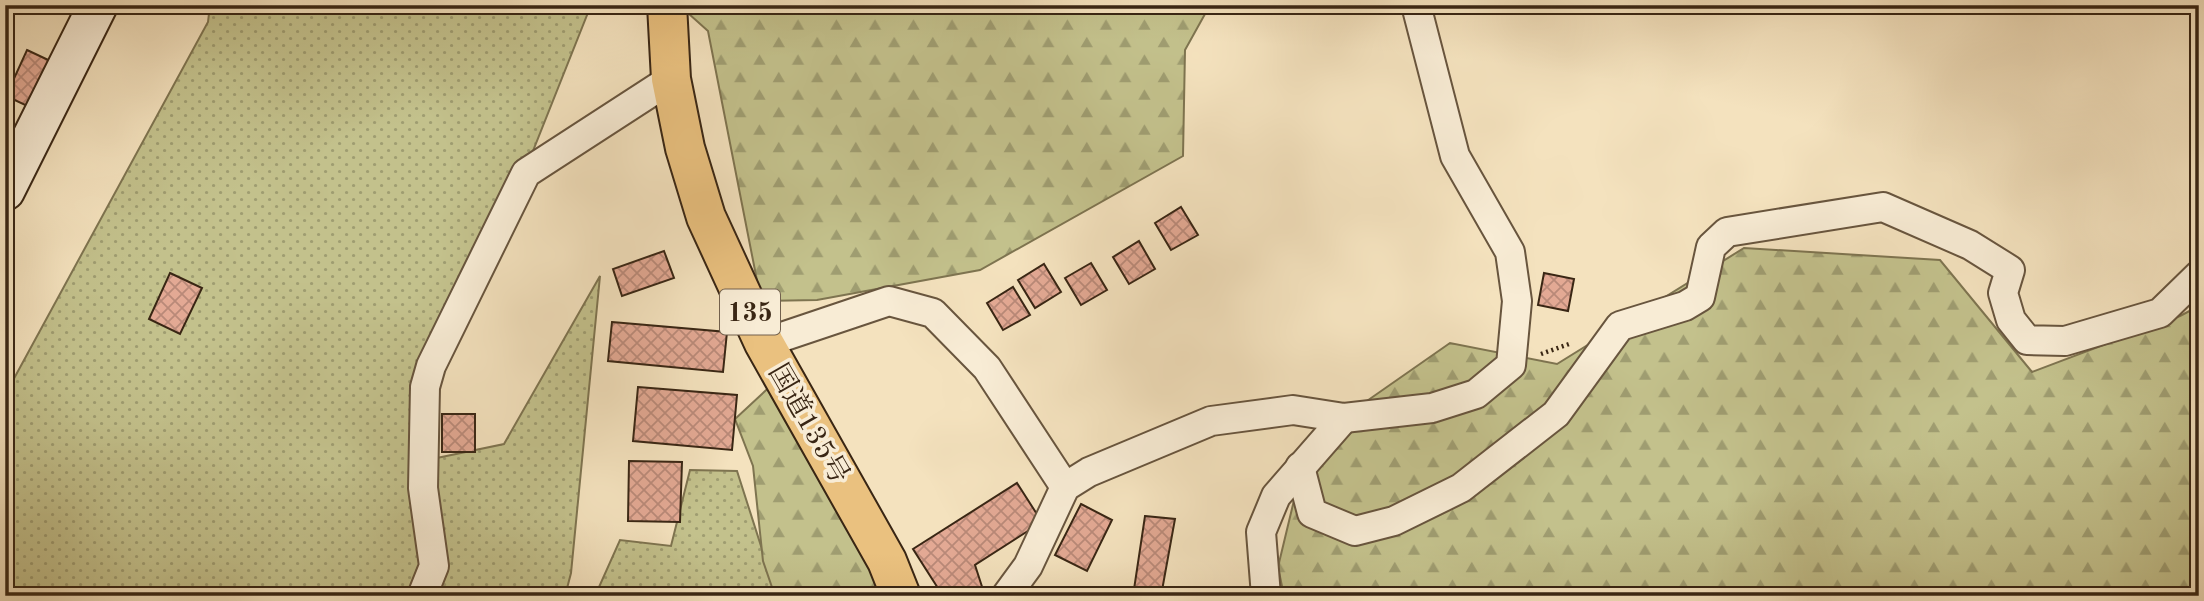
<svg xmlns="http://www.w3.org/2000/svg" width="2204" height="601" viewBox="0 0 2204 601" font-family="'Old Standard TT','Noto Serif JP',serif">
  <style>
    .grass { fill: url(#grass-dots); stroke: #7e7450; stroke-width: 2 }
    .forest { fill: url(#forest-firs); stroke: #7e7450; stroke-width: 2 }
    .building { fill: url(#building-cross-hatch); stroke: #392614; stroke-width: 2 }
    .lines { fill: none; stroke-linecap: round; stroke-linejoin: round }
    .street-casing { stroke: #68553e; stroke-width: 32 }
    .secondary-casing { stroke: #392614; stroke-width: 42 }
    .highway-casing { stroke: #392614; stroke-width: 42 }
    .path { stroke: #392614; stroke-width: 4.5; stroke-dasharray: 2 3.5; stroke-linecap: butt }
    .street { stroke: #f8ecd5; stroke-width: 28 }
    .secondary { stroke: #f8ecd5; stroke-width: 38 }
    .highway { stroke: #eac17f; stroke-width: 38 }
    .labels { text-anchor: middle; stroke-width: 7; stroke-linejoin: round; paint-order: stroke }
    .shield { fill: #f8ecd5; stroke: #72614e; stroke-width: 2 }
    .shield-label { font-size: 26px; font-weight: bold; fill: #392614 }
    .street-label { font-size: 28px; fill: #392614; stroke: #f8ecd5 }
  </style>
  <defs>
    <pattern id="grass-dots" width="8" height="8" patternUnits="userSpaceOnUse" patternTransform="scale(1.75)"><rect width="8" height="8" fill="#c3c18c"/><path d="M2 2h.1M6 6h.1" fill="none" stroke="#9f9d71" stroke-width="1.8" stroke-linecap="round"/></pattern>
    <pattern id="forest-firs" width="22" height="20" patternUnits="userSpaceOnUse" patternTransform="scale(1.75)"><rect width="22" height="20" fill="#c3c18c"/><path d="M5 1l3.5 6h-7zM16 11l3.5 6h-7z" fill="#9f9d71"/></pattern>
    <pattern id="building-cross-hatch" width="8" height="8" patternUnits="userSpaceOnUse" patternTransform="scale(1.75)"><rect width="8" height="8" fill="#e3a994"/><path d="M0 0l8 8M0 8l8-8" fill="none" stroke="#b98978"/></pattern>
  </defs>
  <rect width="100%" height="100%" fill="#f4e2be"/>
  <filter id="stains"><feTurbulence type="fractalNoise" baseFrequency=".00286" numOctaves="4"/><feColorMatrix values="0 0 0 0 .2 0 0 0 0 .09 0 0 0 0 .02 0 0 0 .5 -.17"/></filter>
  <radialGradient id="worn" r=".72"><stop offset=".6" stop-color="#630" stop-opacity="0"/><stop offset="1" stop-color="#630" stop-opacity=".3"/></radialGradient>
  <g class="grass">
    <path d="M210,5H591L519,186L435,357L432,459L504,444L600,276L571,573L565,596H5V395L208,22Z"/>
    <path d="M690,470L737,471L777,596H595L620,540L671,546Z"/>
  </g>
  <g class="forest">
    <path d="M679,5H1210L1185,50L1183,156L980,270L817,300L761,301L708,31Z"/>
    <path d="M1744,248L1940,260L2032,372L2180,316L2199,306V596H1284L1278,567L1308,442L1450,343L1557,364Z"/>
    <path d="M777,380L896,596H775L763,561L753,466L735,419Z"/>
  </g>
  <g class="building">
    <path d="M27,50L59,65L38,111L6,96Z"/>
    <path d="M1181,207L1198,235L1171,250L1155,223Z"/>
    <path d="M1139,241L1155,269L1129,284L1113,257Z"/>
    <path d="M664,251L674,278L622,296L613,269Z"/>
    <path d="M1091,263L1107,290L1081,305L1065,278Z"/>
    <path d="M1044,264L1061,292L1035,308L1018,280Z"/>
    <path d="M170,273L202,288L180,334L149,319Z"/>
    <path d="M1544,273L1574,279L1568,311L1538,305Z"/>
    <path d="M1013,287L1030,315L1003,330L987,303Z"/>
    <path d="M612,322L727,332L723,372L608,361Z"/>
    <path d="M638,387L737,395L732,450L633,441Z"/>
    <rect x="442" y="414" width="33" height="38"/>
    <path d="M629,461L682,462L680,522L628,521Z"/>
    <path d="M1017,483L1042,522L975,565L985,596H943L913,549Z"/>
    <path d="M1081,504L1112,520L1087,571L1055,555Z"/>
    <path d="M1145,516L1175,519L1161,596H1133Z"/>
  </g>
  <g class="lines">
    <defs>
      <g id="street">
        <path d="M764,343L889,301L933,313L987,368L1065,487"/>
        <path d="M1300,467L1312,513L1355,531L1394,521L1461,488L1556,414L1620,326L1685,306L1700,297L1711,247L1727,232L1883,207L1970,245L2010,270L2003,293L2011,320L2027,340L2065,341L2160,313L2199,275"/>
        <path d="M422,596L434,566L423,488L425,387L431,366L526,173L671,79"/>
        <path d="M1006,596L1028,566L1065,487L1089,472L1211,421L1293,410L1344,418L1432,408L1476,394L1511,365L1517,301L1510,252L1455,156L1416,5"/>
        <path d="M1266,596L1261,532L1276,496L1344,418"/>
      </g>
      <path id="secondary" d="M5,191L98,5"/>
      <path id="highway" d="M667,5L671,79L685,148L706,217L764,343L887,561L901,596"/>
    </defs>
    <use href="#street" class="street-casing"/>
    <use href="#secondary" class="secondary-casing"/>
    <use href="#highway" class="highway-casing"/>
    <path class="path" d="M1541,354L1569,344"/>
    <use href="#street" class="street"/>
    <use href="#secondary" class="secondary"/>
    <use href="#highway" class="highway"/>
  </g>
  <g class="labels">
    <rect class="shield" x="720" y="289.5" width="60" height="45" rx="5"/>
    <g class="shield-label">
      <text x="750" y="321">135</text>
    </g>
    <g class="street-label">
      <text transform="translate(810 423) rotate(60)" y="10">国道135号</text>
    </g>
  </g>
  <rect width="2204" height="601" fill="none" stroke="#f4e2be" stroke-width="28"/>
  <rect x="7" y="7" width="2190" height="587" fill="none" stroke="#392614" stroke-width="3.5"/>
  <rect x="14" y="14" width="2176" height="573" fill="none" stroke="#392614" stroke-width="2"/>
  <rect width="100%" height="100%" filter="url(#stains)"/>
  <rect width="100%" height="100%" fill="url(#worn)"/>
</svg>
